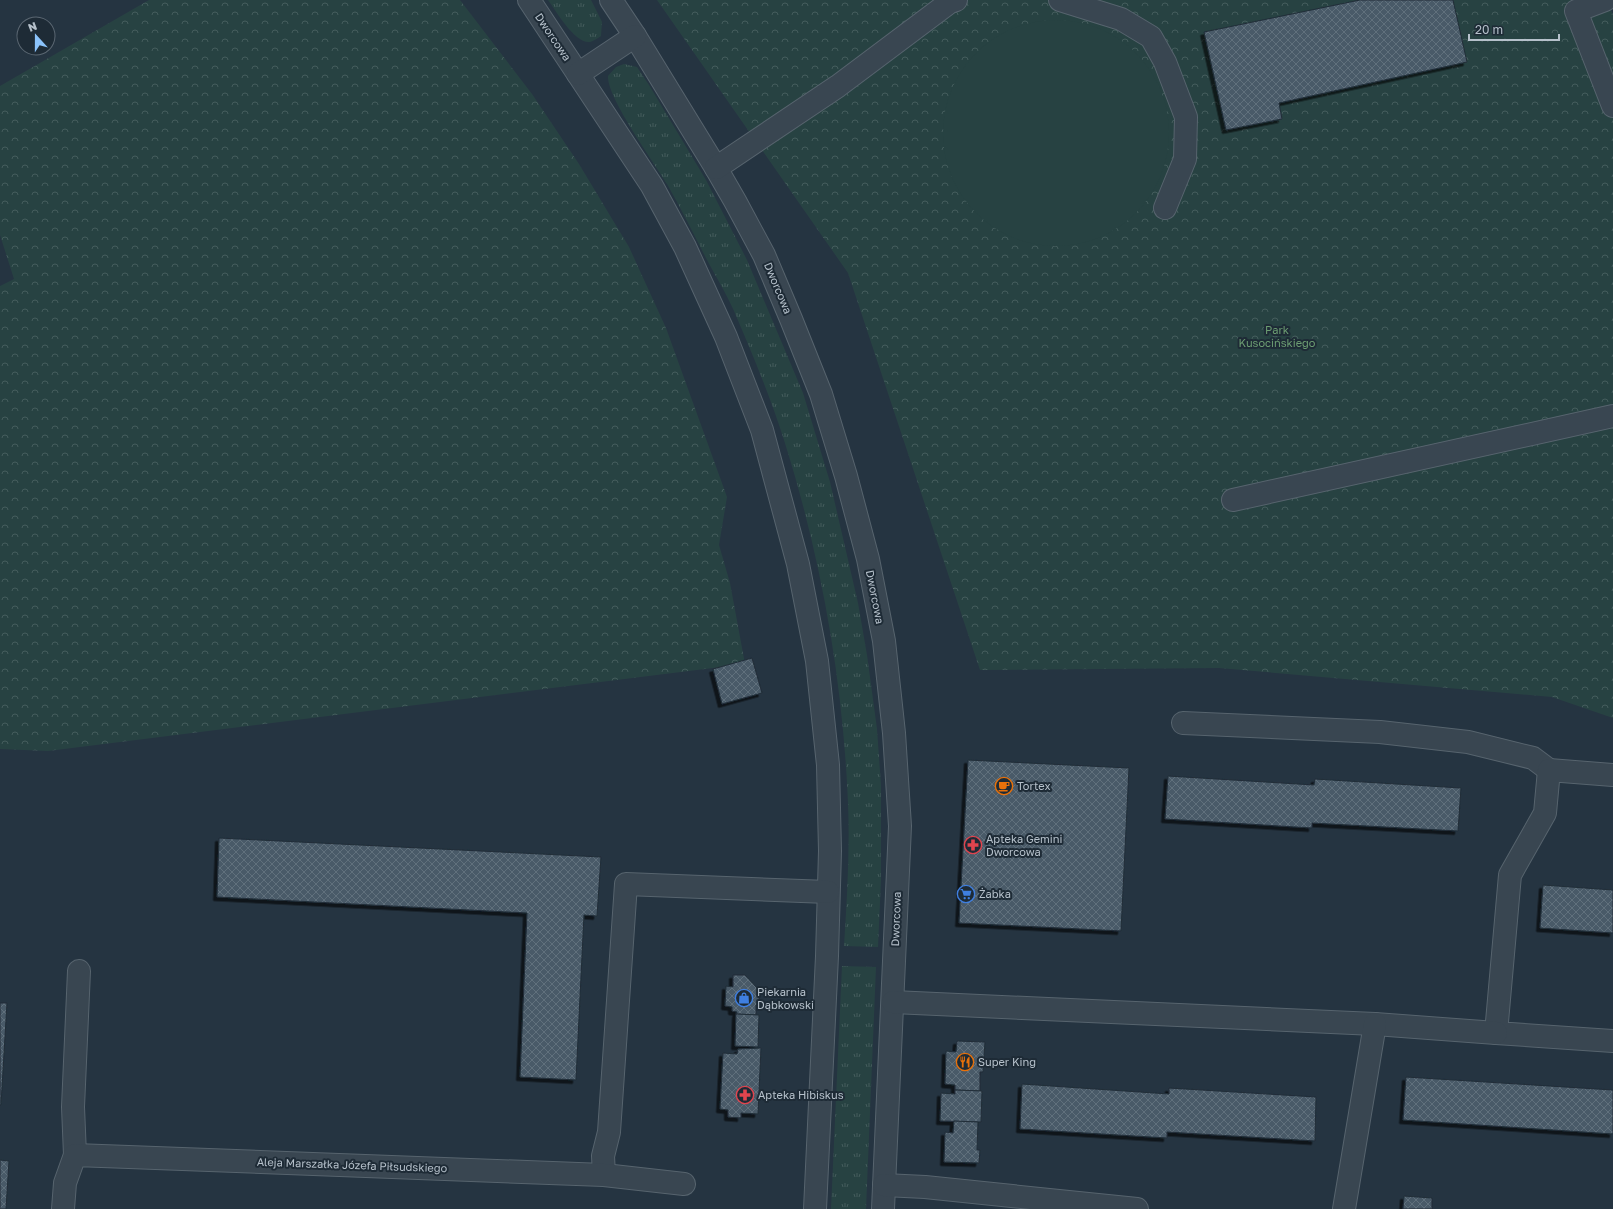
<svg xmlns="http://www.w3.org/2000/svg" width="1613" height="1209" viewBox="0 0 1613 1209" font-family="'Golos Text',sans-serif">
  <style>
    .grass { fill: url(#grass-tufts) }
    .forest { fill: url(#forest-crowns) }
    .pitch { fill: #274242 }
    .building { fill: url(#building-cross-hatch); stroke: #202d38; filter: url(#shadow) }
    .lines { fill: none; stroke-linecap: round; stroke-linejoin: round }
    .minor-casing { stroke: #57646e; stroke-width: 24 }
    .minor { stroke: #394651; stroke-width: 22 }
    .labels { text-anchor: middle; stroke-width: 4; stroke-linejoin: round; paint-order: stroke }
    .street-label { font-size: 11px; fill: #b6c1cb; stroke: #1e2b36 }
    .park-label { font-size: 11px; fill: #6c9d72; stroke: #1e2b36 }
    .poi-label { font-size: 11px; fill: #b6c1cb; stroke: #1e2b36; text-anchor: start }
  </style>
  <defs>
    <pattern id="grass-tufts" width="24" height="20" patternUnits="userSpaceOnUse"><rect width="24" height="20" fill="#274242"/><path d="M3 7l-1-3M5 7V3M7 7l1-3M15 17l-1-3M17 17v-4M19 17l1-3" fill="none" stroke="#445c5c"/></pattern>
    <pattern id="forest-crowns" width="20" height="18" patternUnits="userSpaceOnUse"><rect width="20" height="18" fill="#274242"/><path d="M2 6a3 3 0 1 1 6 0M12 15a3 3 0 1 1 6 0" fill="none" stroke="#445c5c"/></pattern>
    <pattern id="building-cross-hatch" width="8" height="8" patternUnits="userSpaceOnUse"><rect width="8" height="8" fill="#495a68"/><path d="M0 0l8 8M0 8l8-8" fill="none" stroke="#61707c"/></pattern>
    <filter id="shadow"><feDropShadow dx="-3.5" dy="3.5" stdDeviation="0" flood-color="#0009"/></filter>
  </defs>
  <rect width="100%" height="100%" fill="#253441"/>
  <g class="grass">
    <path d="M548,0H591L602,22L601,36C598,38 593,41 590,42C575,44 556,11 548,0Z"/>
    <path d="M624,64L637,67L649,85L706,180L747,260L803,393L830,482L858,603L867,655L877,729L881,785V880L878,947L844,946C847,899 850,850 848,803C843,680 821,557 784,440C770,396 752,353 734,311C726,293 715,275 706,258C693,233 681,208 667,184C654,162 607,98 608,76L616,67Z"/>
    <path d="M842,966L876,967L866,1209H831Z"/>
  </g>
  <g class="forest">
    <path d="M149,0H460L532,94L579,164L629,247L666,328L727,497L719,545L730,583L745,664L48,751L0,749V286L14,279L0,235V86Z"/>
    <path d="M657,0H1607L1613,15V718L1552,697L1219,668L980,670L848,273Z"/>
  </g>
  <circle class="pitch" cx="1056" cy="133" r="113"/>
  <g class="building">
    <path d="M1360,0H1453L1467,62L1279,103L1282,119L1226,130L1204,32Z"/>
    <path d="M752,658L762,693L722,704L713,669Z"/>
    <path d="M968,760L1129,768L1121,931L959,923Z"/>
    <path d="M1168,776L1314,785L1315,779L1461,788L1458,831L1312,823V828L1165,819Z"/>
    <path d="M219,838L601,857L597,916L584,915L576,1080L520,1077L527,913L217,897Z"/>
    <path d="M1543,885L1613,890V933L1540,928Z"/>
    <path d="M733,975H745L759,990V1005H756V1015L736,1014L737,1012L732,1011V1007L725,1006L726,986L733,987Z"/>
    <path d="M0,1003H7L1,1105H0Z"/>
    <path d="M736,1014L759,1015L758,1047L735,1046Z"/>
    <path d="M957,1041L985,1042L983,1072H980V1091L955,1090V1085L945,1084L946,1051L956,1052Z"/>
    <path d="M761,1048L758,1114L741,1113V1118L728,1117V1110L720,1109L723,1053L737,1054L738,1049Z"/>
    <path d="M1406,1077L1613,1090V1134L1403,1120Z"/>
    <path d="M1022,1084L1169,1094V1088L1316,1097L1315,1141L1167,1132V1138L1020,1129Z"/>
    <path d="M955,1090L982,1091L981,1122L940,1121L941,1093L955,1094Z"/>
    <path d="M954,1121L978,1122L977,1150H980L979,1163L944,1162L945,1132L953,1133Z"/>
    <path d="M0,1160L9,1161L6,1209H0Z"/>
    <path d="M1404,1196L1432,1198V1209H1403Z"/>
  </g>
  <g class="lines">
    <defs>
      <g id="minor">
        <path d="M529,0L652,186L685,247L726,337L762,430L798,564L817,661L828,765L830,851L827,956L815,1209"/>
        <path d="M611,0L635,36L716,168L735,201L764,255L791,319L821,394L846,476L868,559L884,641L894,733L900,826L883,1209"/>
        <path d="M1060,0L1121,19L1151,37L1165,62L1186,117L1185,159L1165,208"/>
        <path d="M1605,0L1576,11L1613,106"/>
        <path d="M578,74L635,36"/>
        <path d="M716,168L838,86L950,2L956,0"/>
        <path d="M1233,500L1613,416"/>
        <path d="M1183,723L1380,732L1468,742L1533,758L1549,770"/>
        <path d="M1613,775L1549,770L1545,813L1510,875L1496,1033L1613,1041"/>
        <path d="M893,1002L1375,1024L1496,1033"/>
        <path d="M75,1155L73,1107L79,971"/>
        <path d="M604,1175L603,1156L609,1132L626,884L828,892"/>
        <path d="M884,1185L925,1187L1137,1209"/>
        <path d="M63,1209L65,1183L75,1155L604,1175L684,1184"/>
        <path d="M1344,1209L1375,1024"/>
      </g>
    </defs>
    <use href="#minor" class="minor-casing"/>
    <use href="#minor" class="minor"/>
  </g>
  <defs>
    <symbol id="cafe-ring" viewBox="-11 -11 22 22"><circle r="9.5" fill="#1e2b36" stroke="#e8710a" stroke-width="1.5"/><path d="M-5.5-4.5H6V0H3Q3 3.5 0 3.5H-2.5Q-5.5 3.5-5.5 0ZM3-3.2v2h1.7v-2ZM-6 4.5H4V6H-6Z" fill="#e8710a"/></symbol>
    <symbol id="pharmacy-ring" viewBox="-11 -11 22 22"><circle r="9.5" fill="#1e2b36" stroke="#e0444e" stroke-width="1.5"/><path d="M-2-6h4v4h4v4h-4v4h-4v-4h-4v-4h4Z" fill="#e0444e"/></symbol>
    <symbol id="supermarket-ring" viewBox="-11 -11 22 22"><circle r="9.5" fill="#1e2b36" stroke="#3f7fe0" stroke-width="1.5"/><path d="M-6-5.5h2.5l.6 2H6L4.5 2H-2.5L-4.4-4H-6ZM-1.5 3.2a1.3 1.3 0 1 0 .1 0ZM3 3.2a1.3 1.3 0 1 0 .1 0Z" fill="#3f7fe0"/></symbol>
    <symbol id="shop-ring" viewBox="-11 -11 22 22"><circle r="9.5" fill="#1e2b36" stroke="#3f7fe0" stroke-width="1.5"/><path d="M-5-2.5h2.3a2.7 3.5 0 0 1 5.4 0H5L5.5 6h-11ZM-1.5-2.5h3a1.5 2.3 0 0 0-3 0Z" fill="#3f7fe0"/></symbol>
    <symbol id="restaurant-ring" viewBox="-11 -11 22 22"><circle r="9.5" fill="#1e2b36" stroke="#e8710a" stroke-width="1.5"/><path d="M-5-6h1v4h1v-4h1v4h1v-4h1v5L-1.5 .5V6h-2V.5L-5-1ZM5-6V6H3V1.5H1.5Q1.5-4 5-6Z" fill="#e8710a"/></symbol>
  </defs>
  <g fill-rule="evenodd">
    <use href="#cafe-ring" x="994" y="776" width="20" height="20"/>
    <use href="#pharmacy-ring" x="963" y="835" width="20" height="20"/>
    <use href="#supermarket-ring" x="956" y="884" width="20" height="20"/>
    <use href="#shop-ring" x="734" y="988" width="20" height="20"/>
    <use href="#restaurant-ring" x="955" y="1052" width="20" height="20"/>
    <use href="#pharmacy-ring" x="735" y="1085" width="20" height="20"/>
  </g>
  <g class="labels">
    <g class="street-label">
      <text transform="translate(553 37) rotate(56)" y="4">Dworcowa</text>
      <text transform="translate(778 288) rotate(67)" y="4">Dworcowa</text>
      <text transform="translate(875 597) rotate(79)" y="4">Dworcowa</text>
      <text transform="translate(896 919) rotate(-88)" y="4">Dworcowa</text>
      <text transform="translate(352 1165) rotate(2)" y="4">Aleja Marszałka Józefa Piłsudskiego</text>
    </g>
    <g class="park-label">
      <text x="1277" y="334">Park<tspan x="1277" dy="13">Kusocińskiego</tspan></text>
    </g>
    <g class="poi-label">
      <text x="1017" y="790">Tortex</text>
      <text x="986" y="843">Apteka Gemini<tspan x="986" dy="13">Dworcowa</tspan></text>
      <text x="979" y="898">Żabka</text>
      <text x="757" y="996">Piekarnia<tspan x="757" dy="13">Dąbkowski</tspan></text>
      <text x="978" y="1066">Super King</text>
      <text x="758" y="1099">Apteka Hibiskus</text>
    </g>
  </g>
  <g transform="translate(36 36) rotate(339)"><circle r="19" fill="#1e2b36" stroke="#5b6772"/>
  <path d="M0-3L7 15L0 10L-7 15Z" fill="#8bc3fb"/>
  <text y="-6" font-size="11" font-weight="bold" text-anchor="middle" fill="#b6c1cb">N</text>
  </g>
  <path d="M1469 34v6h90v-6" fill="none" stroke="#b6c1cb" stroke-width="2"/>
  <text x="1475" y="34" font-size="12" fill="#b6c1cb" stroke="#1e2b36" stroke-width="3" paint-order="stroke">20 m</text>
</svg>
